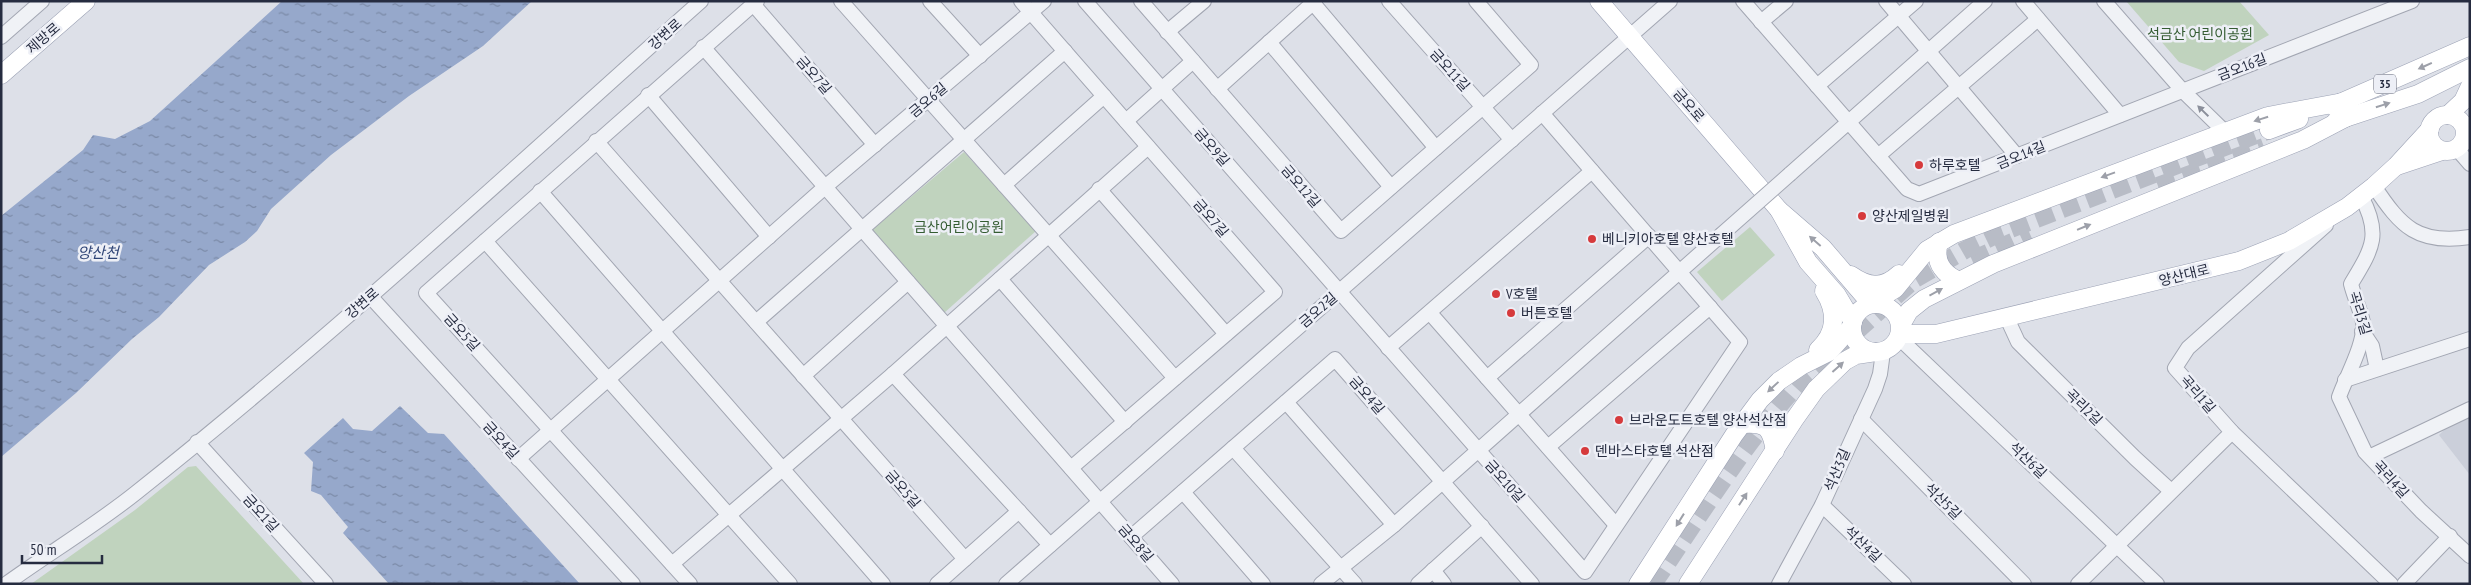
<svg xmlns="http://www.w3.org/2000/svg" width="2471" height="585" viewBox="0 0 2471 585" font-family="'PT Sans Narrow','Noto Sans KR',sans-serif">
  <style>
    .built { fill: #cbcfda }
    .green { fill: #c0d3be }
    .water { fill: url(#water-ripples) }
    .lines { fill: none; stroke-linecap: round; stroke-linejoin: round }
    .major-tunnel { stroke: #b8bcc6; stroke-width: 18; stroke-dasharray: 18 9; stroke-linecap: butt }
    .minor-casing { stroke: #a2a6b2; stroke-width: 16 }
    .major-casing { stroke: #9ca2b5; stroke-width: 19 }
    .minor { stroke: #f0f2f6; stroke-width: 14 }
    .major { stroke: #fff; stroke-width: 18 }
    .minor-bridge-casing { stroke: #a2a6b2; stroke-width: 16; stroke-linecap: butt }
    .minor-bridge { stroke: #f0f2f6; stroke-width: 14 }
    .oneway { fill: #9da0a9 }
    .oneway2 { fill: #8b8f9b }
    .poi-dot { fill: #d63a3c; stroke: #edeff6; stroke-width: 2 }
    .labels { text-anchor: middle; stroke-width: 5; stroke-linejoin: round; paint-order: stroke }
    .shield { fill: #edeff6; stroke: #626677; stroke-width: 1 }
    .shield-label { font-size: 12px; font-weight: bold; fill: #262c40 }
    .street-label { font-size: 14px; fill: #262c40; stroke: #edeff6 }
    .park-label { font-size: 14px; fill: #345c32; stroke: #edeff6 }
    .poi-label { font-size: 14px; fill: #262c40; stroke: #edeff6; text-anchor: start }
    .water-label { font-size: 15px; font-style: italic; fill: #2e4476; stroke: #edeff6 }
  </style>
  <defs>
    <pattern id="water-ripples" width="26" height="14" patternUnits="userSpaceOnUse" patternTransform="scale(1.25)"><rect width="26" height="14" fill="#96a8cb"/><path d="M2 4q2-2 4 0t4 0M15 11q2-2 4 0t4 0" fill="none" stroke="#7a89a6"/></pattern>
  </defs>
  <rect width="100%" height="100%" fill="#dde0e8"/>
  <path class="built" d="M2470,417V475L2439,435L2445,429Z"/>
  <g class="green">
    <path d="M2126,1H2239L2269,35L2204,71L2179,62Z"/>
    <path d="M964,152L1036,231L944,313L872,230Z"/>
    <path d="M1750,227L1775,255L1722,301L1697,272Z"/>
    <path d="M196,466L304,584H31L135,510L188,467Z"/>
  </g>
  <g class="water">
    <path d="M282,1H532L483,46L409,96L331,155L271,209L257,231L245,242L209,265L159,317L132,339L76,393L1,457V216L83,150L93,135L115,139L150,121Z"/>
    <path d="M400,406L428,433L444,434L580,584H389L343,533L348,527L321,495L311,491L313,462L304,453L343,418L353,429L372,431Z"/>
  </g>
  <g class="lines">
    <g class="major-tunnel">
      <path d="M2158,186L2264,147"/>
      <path d="M1972,260L2030,234"/>
      <path d="M1653,584C1701,515 1745,440 1803,379L1915,279L1965,250L2000,233L2269,130"/>
    </g>
    <defs>
      <g id="minor">
        <path d="M841,1L1175,378"/>
        <path d="M930,1L980,56"/>
        <path d="M1021,1L1275,292L1071,468"/>
        <path d="M1085,1L1585,572L1740,342L1542,113"/>
        <path d="M1141,1L1341,231L1531,65L1476,1"/>
        <path d="M1389,1L1512,140"/>
        <path d="M1743,1L1907,189L1919,194L2412,1"/>
        <path d="M1886,1L2017,156"/>
        <path d="M2023,1L2120,115"/>
        <path d="M2104,1L2182,90L2224,131"/>
        <path d="M1313,3L1436,148"/>
        <path d="M753,4L875,145"/>
        <path d="M1761,22L1786,1"/>
        <path d="M1167,32L1204,1"/>
        <path d="M1,37L42,1"/>
        <path d="M1269,42L1391,187"/>
        <path d="M703,47L1172,584"/>
        <path d="M1817,86L1916,1"/>
        <path d="M1217,89L1315,1"/>
        <path d="M648,95L769,237"/>
        <path d="M1126,121L1193,61"/>
        <path d="M596,141L965,559"/>
        <path d="M2457,149L2470,164"/>
        <path d="M1878,156L2038,19"/>
        <path d="M1790,174L1985,1"/>
        <path d="M1004,185L1104,96"/>
        <path d="M2374,186C2401,227 2418,245 2470,237"/>
        <path d="M1099,189L1226,334"/>
        <path d="M540,191L883,584"/>
        <path d="M2361,196C2382,235 2372,249 2351,284C2354,296 2360,309 2363,322C2366,342 2346,377 2339,397L2365,452L2421,511L2470,556"/>
        <path d="M2326,225L2188,348L2175,368L2232,432L2391,584"/>
        <path d="M485,241L790,584"/>
        <path d="M1000,279L1125,422"/>
        <path d="M370,296L633,584"/>
        <path d="M1430,313L1616,525"/>
        <path d="M2006,316L2018,342L2135,458L2171,491"/>
        <path d="M756,322L1065,51"/>
        <path d="M2362,331L2372,346L2377,369"/>
        <path d="M1899,338L2157,584"/>
        <path d="M1388,348L1592,171"/>
        <path d="M893,374L1050,545"/>
        <path d="M803,376L908,282"/>
        <path d="M1487,378L1649,236"/>
        <path d="M2345,380L2470,339"/>
        <path d="M1286,402L1394,525"/>
        <path d="M1861,419L2024,584"/>
        <path d="M197,442L326,584"/>
        <path d="M1548,447L1710,307"/>
        <path d="M1233,448L1355,584"/>
        <path d="M2371,456L2470,409"/>
        <path d="M518,459L825,187L1044,1"/>
        <path d="M1183,492L1263,584"/>
        <path d="M1822,505L1904,584"/>
        <path d="M1131,537L1335,359L1532,584"/>
        <path d="M672,564L893,374L1148,147"/>
        <path d="M1433,570L1444,584"/>
        <path d="M6,584C49,553 96,525 137,492C332,337 515,167 701,1"/>
        <path d="M690,584L426,293L757,1"/>
        <path d="M937,584L1019,511"/>
        <path d="M1006,584L1670,1"/>
        <path d="M1321,584L1394,525L1721,235"/>
        <path d="M1418,584L1482,526"/>
        <path d="M1779,584L1822,505L1875,389L1880,374L1883,352"/>
        <path d="M2078,584L2232,432"/>
        <path d="M2404,584L2450,536"/>
      </g>
      <g id="major">
        <path d="M1599,1L1779,210"/>
        <path d="M1,75L86,1"/>
        <path d="M2333,106L2470,46"/>
        <circle cx="2447" cy="133" r="18"/>
        <path d="M2448,115L2463,101L2470,86"/>
        <path d="M2336,121L2418,94L2470,68"/>
        <path d="M2269,130L2299,119"/>
        <path d="M2397,166L2442,151"/>
        <path d="M1939,242C1934,260 1941,272 1957,280"/>
        <path d="M1851,275C1868,287 1883,289 1899,274"/>
        <path d="M1872,303L1895,289L1927,250L1954,234L2268,116L2343,102"/>
        <circle cx="1876" cy="328" r="24"/>
        <path d="M1853,322L1837,295L1808,262L1779,210L1823,248L1871,304"/>
        <path d="M1901,325L1909,311L1924,299L1993,264L2303,140L2347,117"/>
        <path d="M1900,334H1936L2239,261L2289,241L2347,207L2374,186L2396,166L2430,129"/>
        <path d="M1818,350C1837,332 1837,312 1824,291"/>
        <path d="M1742,424C1767,422 1771,428 1775,451"/>
        <path d="M1638,584L1734,435L1760,400L1779,381L1801,366L1829,352L1852,326"/>
        <path d="M1688,584L1794,420L1816,389L1845,361L1856,355L1876,352"/>
      </g>
    </defs>
    <use href="#minor" class="minor-casing"/>
    <use href="#major" class="major-casing"/>
    <use href="#minor" class="minor"/>
    <use href="#major" class="major"/>
    <defs>
      <path id="minor-bridge" d="M1721,235L1790,174"/>
    </defs>
    <use href="#minor-bridge" class="minor-bridge-casing"/>
    <use href="#minor-bridge" class="minor-bridge"/>
  </g>
  <defs><path id="oneway-solid" d="M-6-.8H1V-3.2L6.5 0L1 3.2V.8H-6Z" transform="scale(1.25)"/></defs>
  <g class="oneway">
    <use href="#oneway-solid" transform="translate(2425 66) rotate(156)"/>
    <use href="#oneway-solid" transform="translate(2383 105) rotate(-18)"/>
    <use href="#oneway-solid" transform="translate(2261 119) rotate(162)"/>
    <use href="#oneway-solid" transform="translate(2108 175) rotate(160)"/>
    <use href="#oneway-solid" transform="translate(2084 227) rotate(-22)"/>
    <use href="#oneway-solid" transform="translate(1815 241) rotate(-139)"/>
    <use href="#oneway-solid" transform="translate(1936 292) rotate(-29)"/>
    <use href="#oneway-solid" transform="translate(1838 367) rotate(-42)"/>
    <use href="#oneway-solid" transform="translate(1773 387) rotate(137)"/>
    <use href="#oneway-solid" transform="translate(1743 499) rotate(-57)"/>
    <use href="#oneway-solid" transform="translate(1680 520) rotate(122)"/>
  </g>
  <use class="oneway2" href="#oneway-solid" transform="translate(2203 111) rotate(-136)"/>
  <g class="poi-dot">
    <circle cx="1919" cy="165" r="5"/>
    <circle cx="1862" cy="216" r="5"/>
    <circle cx="1592" cy="239" r="5"/>
    <circle cx="1496" cy="294" r="5"/>
    <circle cx="1511" cy="313" r="5"/>
    <circle cx="1619" cy="420" r="5"/>
    <circle cx="1585" cy="451" r="5"/>
  </g>
  <g class="labels">
    <rect class="shield" x="2374" y="74.5" width="22" height="19" rx="4"/>
    <g class="shield-label">
      <text x="2385" y="88">35</text>
    </g>
    <g class="street-label">
      <text transform="translate(665 34) rotate(-42)" y="5">강변로</text>
      <text transform="translate(43 38) rotate(-41)" y="5">제방로</text>
      <text transform="translate(2242 67) rotate(-21)" y="5">금오16길</text>
      <text transform="translate(1450 70) rotate(48)" y="5">금오11길</text>
      <text transform="translate(814 75) rotate(49)" y="5">금오7길</text>
      <text transform="translate(928 100) rotate(-40)" y="5">금오6길</text>
      <text transform="translate(1689 105) rotate(49)" y="5">금오로</text>
      <text transform="translate(1212 147) rotate(49)" y="5">금오9길</text>
      <text transform="translate(2021 155) rotate(-22)" y="5">금오14길</text>
      <text transform="translate(1301 186) rotate(49)" y="5">금오12길</text>
      <text transform="translate(1211 218) rotate(49)" y="5">금오7길</text>
      <text transform="translate(2184 275) rotate(-14)" y="5">양산대로</text>
      <text transform="translate(362 303) rotate(-41)" y="5">강변로</text>
      <text transform="translate(1318 310) rotate(-41)" y="5">금오2길</text>
      <text transform="translate(2360 313) rotate(73)" y="5">곡리3길</text>
      <text transform="translate(462 332) rotate(48)" y="5">금오5길</text>
      <text transform="translate(2198 394) rotate(49)" y="5">곡리1길</text>
      <text transform="translate(1367 395) rotate(49)" y="5">금오4길</text>
      <text transform="translate(2084 407) rotate(45)" y="5">곡리2길</text>
      <text transform="translate(501 440) rotate(48)" y="5">금오4길</text>
      <text transform="translate(2028 460) rotate(44)" y="5">석산6길</text>
      <text transform="translate(1837 470) rotate(-67)" y="5">석산3길</text>
      <text transform="translate(2391 479) rotate(48)" y="5">곡리4길</text>
      <text transform="translate(1505 481) rotate(48)" y="5">금오10길</text>
      <text transform="translate(903 489) rotate(49)" y="5">금오5길</text>
      <text transform="translate(1943 501) rotate(45)" y="5">석산5길</text>
      <text transform="translate(261 513) rotate(48)" y="5">금오1길</text>
      <text transform="translate(1136 543) rotate(49)" y="5">금오8길</text>
      <text transform="translate(1863 544) rotate(44)" y="5">석산4길</text>
    </g>
    <g class="park-label">
      <text x="2200" y="39">석금산 어린이공원</text>
      <text x="959" y="232">금산어린이공원</text>
    </g>
    <g class="poi-label">
      <text x="1929" y="170">하루호텔</text>
      <text x="1872" y="221">양산제일병원</text>
      <text x="1602" y="244">베니키아호텔 양산호텔</text>
      <text x="1506" y="299">V호텔</text>
      <text x="1521" y="318">버튼호텔</text>
      <text x="1629" y="425">브라운도트호텔 양산석산점</text>
      <text x="1595" y="456">덴바스타호텔 석산점</text>
    </g>
    <g class="water-label">
      <text x="98" y="258">양산천</text>
    </g>
  </g>
  <rect width="2471" height="585" fill="none" stroke="#262c40" stroke-width="5"/>
  <path d="M22 555v8h80v-8" fill="none" stroke="#262c40" stroke-width="2.5"/>
  <text x="30" y="555" font-size="15" fill="#262c40" stroke="#edeff6" stroke-width="4" paint-order="stroke">50 m</text>
</svg>
